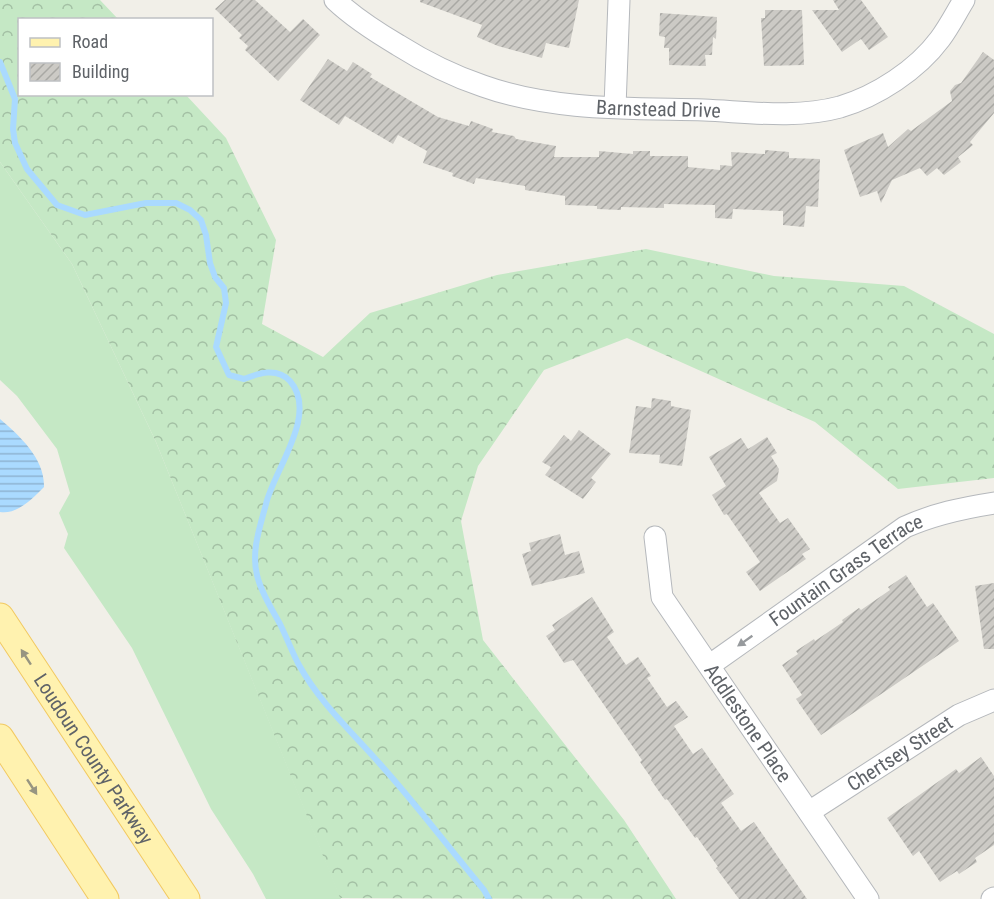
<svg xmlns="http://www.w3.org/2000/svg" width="994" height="899" viewBox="0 0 994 899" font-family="'Roboto Condensed',sans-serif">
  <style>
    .grass { fill: #c5e8c5 }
    .forest { fill: url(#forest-crowns) }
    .water { fill: url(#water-rules) }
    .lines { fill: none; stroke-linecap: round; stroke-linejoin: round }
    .stream { stroke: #aadaff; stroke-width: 6 }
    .building { fill: url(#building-hatch) }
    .minor-casing { stroke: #b5b8bc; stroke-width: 23 }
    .major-casing { stroke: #f2c960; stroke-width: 29 }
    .minor { stroke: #fff; stroke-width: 21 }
    .major { stroke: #fff2af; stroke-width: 27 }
    .oneway { fill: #979a9d }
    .oneway2 { fill: #979581 }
    .labels { text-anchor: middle; stroke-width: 4.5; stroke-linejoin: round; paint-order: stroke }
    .street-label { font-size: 20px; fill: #5f6368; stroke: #fff }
  </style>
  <defs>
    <pattern id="forest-crowns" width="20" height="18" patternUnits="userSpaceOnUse" patternTransform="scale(1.5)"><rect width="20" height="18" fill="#c5e8c5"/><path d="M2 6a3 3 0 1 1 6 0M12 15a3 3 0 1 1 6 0" fill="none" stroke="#a3c0a4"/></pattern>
    <pattern id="water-rules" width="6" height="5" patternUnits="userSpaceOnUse" patternTransform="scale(1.5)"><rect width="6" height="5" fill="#aadaff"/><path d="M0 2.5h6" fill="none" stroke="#8eb4d2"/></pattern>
    <pattern id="building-hatch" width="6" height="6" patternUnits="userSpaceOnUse" patternTransform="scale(1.5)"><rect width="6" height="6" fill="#cccac5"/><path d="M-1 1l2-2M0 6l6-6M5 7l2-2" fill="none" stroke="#a9a8a4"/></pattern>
  </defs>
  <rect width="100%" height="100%" fill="#f1efe8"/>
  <path class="grass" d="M0,162L72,264L156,442L341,899H266L253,874L211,809L132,648L64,548L68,534L59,513L70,493L57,449L17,396L0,380Z"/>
  <path class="forest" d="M0,0H100L118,19L20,20V94L186,95L226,138L276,240L262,324L323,357L370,313L497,275L646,249L774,276L904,286L994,334V478L898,489L815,422L627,338L544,370L478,466L461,521L483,640L624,820L676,899L340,898L156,442L72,264L0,162Z"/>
  <path class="water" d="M0,419C20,436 45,459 44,487C33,498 17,515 0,512Z"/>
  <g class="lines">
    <path class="stream" d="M0,62L15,99L13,129L15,143L27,169L57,205L85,215L146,203H176L190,210L201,220L206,235L210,263L215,277L224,288L226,303L216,347L229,375L244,379C259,373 277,367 290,381C319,414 274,470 266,504C260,527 251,551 257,575C261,593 272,609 280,624C287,638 292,652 299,665C320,703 352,732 380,764C416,804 449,848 484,890L489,899"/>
  </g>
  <g class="building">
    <path d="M225,0H255L290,32L303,19L320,35L278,81L245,50L248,46L239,38L242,35L215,9Z"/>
    <path d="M420,0H579L569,48L546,43L542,58L498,46L477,37L482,25L420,2Z"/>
    <path d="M833,0H861L888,37L869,50L861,39L842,52L812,10H839Z"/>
    <path d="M765,10H802L804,65L764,66L761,18H765Z"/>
    <path d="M660,13L717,17L716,39L713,37L712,55H705L706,66L669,65V48H664L665,37L659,36Z"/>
    <path d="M983,52L994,60V113L970,142L973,145L958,157L961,162L944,175L937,168L927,176L920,168L892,180L881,203L877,191L860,197L844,150L883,133L888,147L908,129L911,131L952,101L950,91L955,85L961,83Z"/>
    <path d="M328,59L347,71L353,62L372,74L370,77L438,117L469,126L471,121L493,129L492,132L514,136L516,139L556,146L554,157H599V151L633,154V151H650V156H688V167L720,170V165L732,166L731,152L765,154V150L789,152V158L820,159L818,207L806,206L804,227L783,225V211L733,209L732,219L715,218V205L664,204V208L621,207V210L597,209V206L565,205V196L525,190V186L476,178L474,184L452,176L453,173L423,163L427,151L398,135L393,144L345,116L339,125L300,100Z"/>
    <path d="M652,398L671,401V406L691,410L682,466L659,463L660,455L629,453L636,406L651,408Z"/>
    <path d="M579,430L611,454L591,478L596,482L583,499L545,475L551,467L542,462L564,435L571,441Z"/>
    <path d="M767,437L777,453L771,456L779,469L777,481L759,493L780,523L788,518L810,549L802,554L806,559L760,591L746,572L760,562L727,514L724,515L712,495L726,486L709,457L741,438L748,449Z"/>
    <path d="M560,534L565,555L579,551L585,573L532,586L522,554L531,551L529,543Z"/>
    <path d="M906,575L927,607L933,603L959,641L821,735L796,699L802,695L782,665L798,654L796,651L814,639L815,641L843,622L842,620L859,608L861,610L890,590L888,587Z"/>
    <path d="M994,583V649H984L975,586Z"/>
    <path d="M592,597L614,632L607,637L626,665L638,657L651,676L647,678L667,707L676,701L688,717L674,726L693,754L702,748L734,794L721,803L741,831L754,822L807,899H739L716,868L718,867L697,837L695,838L667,799L665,800L651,780L652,779L640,762L642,760L573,660L564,663L546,636L555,630L552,625Z"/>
    <path d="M981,757L994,776V845L975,858L977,862L959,874L957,871L940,882L919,851L913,856L887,818L956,769L959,773Z"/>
  </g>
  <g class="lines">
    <defs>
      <g id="minor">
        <path id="s1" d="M335,0C354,18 376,32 398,45C425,62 453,76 483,86C553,111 632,108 704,110C749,112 796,119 840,107C877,96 917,70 940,39C949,27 956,13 964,0"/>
        <path d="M615,107L619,0"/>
        <path id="s2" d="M655,537L662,597L868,899"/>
        <path id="s3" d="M710,665L905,527C934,514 962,508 994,503"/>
        <path id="s4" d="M809,812L959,715L994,700"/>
        <path d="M992,899L994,898"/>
      </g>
      <g id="major">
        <path id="s5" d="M0,617L186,899"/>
        <path d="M0,738L105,899"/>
      </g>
    </defs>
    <use href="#minor" class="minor-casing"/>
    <use href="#major" class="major-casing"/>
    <use href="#minor" class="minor"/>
    <use href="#major" class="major"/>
  </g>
  <defs><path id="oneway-solid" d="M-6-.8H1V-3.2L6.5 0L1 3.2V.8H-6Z" transform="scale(1.5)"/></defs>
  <use class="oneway" href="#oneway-solid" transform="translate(745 641) rotate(145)"/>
  <g class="oneway2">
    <use href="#oneway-solid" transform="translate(26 657) rotate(-123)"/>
    <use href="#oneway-solid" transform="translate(32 787) rotate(57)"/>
  </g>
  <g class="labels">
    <g class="street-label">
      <text dy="7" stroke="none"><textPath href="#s1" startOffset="350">Barnstead Drive</textPath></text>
      <text dy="7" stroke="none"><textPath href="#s3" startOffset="166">Fountain Grass Terrace</textPath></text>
      <text dy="7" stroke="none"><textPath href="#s2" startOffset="213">Addlestone Place</textPath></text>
      <text dy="7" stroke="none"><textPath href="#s4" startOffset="108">Chertsey Street</textPath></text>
      <text dy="7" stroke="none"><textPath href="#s5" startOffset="170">Loudoun County Parkway</textPath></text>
    </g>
  </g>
  <rect x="18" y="18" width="195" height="78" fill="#ffffff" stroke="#bfc1c3" stroke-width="1.5"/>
  <rect x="30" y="38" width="30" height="9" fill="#fff2af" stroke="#bfc1c3" stroke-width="1.5"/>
  <text x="72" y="48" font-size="18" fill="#5f6368">Road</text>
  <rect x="30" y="63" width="30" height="18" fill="url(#building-hatch)" stroke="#bfc1c3" stroke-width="1.5"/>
  <text x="72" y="78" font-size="18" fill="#5f6368">Building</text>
</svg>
